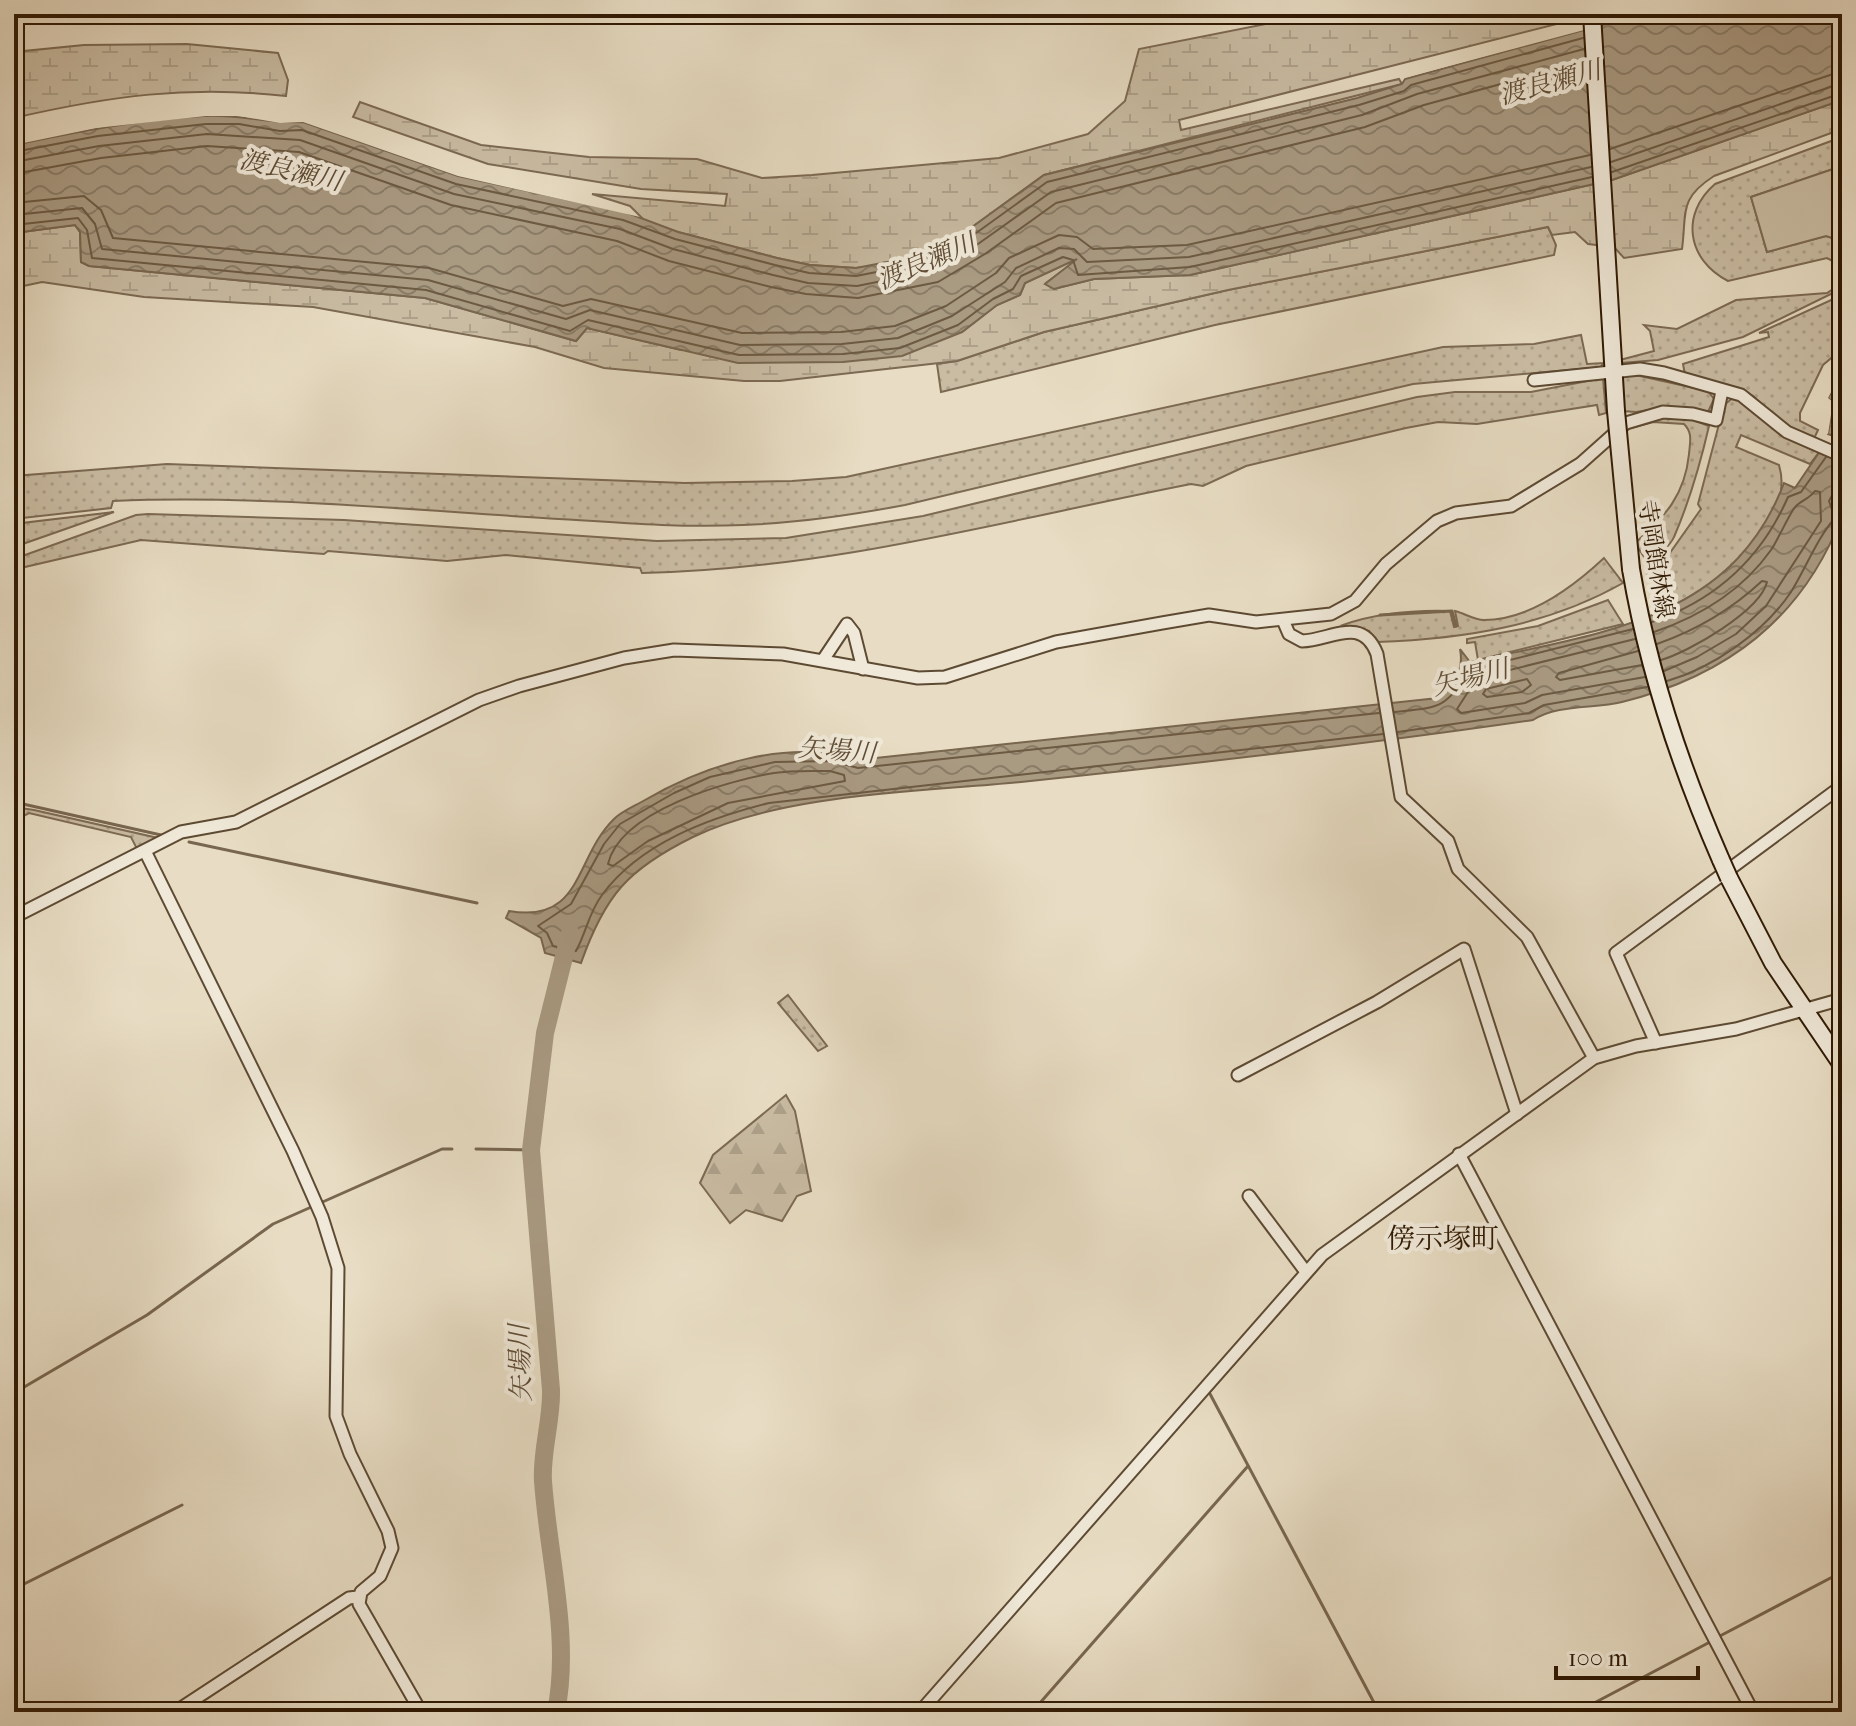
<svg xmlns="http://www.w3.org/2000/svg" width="1856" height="1726" viewBox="0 0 1856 1726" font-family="'IM FELL French Canon','Noto Serif JP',serif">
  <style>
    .grass { fill: url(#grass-dots); stroke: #7c6a53; stroke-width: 2 }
    .forest { fill: url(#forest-firs); stroke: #7c6a53; stroke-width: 2 }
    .wetland { fill: url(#wetland-marsh); stroke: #7c6a53; stroke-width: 2 }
    .pitch { fill: #c9bca3; stroke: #7c6a53; stroke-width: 2 }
    .water { fill: url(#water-waves); stroke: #78664f; stroke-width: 2 }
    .pier { fill: #e8ddc4 }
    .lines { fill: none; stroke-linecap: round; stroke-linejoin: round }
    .shore { stroke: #6c5a42; stroke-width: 2 }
    .stream { stroke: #78664f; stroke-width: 3 }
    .river { stroke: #a99a82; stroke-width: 18 }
    .street-casing { stroke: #5d4a33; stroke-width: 15 }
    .secondary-casing { stroke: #2f1903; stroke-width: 20 }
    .street { stroke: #f0e9d9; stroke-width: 11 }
    .secondary { stroke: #f0e9d9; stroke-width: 16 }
    .secondary-bridge-casing { stroke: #2f1903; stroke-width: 20; stroke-linecap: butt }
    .secondary-bridge { stroke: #f0e9d9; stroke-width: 16 }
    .labels { text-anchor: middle; stroke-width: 8; stroke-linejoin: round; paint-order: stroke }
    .street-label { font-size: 24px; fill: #2f1903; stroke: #f0e9d9 }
    .water-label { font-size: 26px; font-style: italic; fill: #604d36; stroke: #f0e9d9 }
    .quarter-label { font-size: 28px; fill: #2f1903; stroke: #f0e9d9 }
  </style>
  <defs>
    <pattern id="grass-dots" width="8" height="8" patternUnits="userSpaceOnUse" patternTransform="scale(2)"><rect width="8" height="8" fill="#c9bca3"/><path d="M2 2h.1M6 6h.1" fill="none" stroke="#ada18b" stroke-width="1.8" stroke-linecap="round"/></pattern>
    <pattern id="forest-firs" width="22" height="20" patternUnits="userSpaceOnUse" patternTransform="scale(2)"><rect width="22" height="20" fill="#c9bca3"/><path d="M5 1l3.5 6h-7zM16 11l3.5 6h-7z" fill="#ada18b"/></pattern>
    <pattern id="wetland-marsh" width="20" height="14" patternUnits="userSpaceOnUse" patternTransform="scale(2)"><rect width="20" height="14" fill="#c9bca3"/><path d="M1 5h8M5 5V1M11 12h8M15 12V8" fill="none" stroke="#ada18b"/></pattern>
    <pattern id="water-waves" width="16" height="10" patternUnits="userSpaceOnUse" patternTransform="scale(2)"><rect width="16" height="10" fill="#a99a82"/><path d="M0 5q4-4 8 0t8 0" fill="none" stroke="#8a7d68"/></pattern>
  </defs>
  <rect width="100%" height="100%" fill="#e8ddc4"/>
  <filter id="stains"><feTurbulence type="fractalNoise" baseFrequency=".0025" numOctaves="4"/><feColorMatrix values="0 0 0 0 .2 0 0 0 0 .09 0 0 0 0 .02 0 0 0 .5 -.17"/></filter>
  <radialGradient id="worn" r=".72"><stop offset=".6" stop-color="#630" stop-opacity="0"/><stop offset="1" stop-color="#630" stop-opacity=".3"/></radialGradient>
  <g class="grass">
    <path d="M1842,137V166L1751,197L1767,252L1826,236L1842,241V266L1827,258L1728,281C1687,260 1680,214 1715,184Z"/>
    <path d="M1548,227L1556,245L1554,255L1215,325L941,392L937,364L957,361L1044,332L1228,290Z"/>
    <path d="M1836,287L1831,294L1743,337L1658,360L1621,363L1620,360L1654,351L1650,331L1644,325L1677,329L1736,300L1827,293Z"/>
    <path d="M1842,295V349L1823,365L1800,413V421L1818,430L1813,441L1784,426L1753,396L1739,388L1685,375L1683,364L1769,337L1768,332L1759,333Z"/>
    <path d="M1581,335L1587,364L1603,363L1601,367L1413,384L905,505C852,515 798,523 743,525C676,528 610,522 543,518C400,509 256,495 113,501L111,508L14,519V476L167,464L685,483L792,481L846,477L1443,347L1534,344Z"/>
    <path d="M1631,374L1708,391L1714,399L1708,412L1667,407L1636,412L1621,411L1622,375Z"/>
    <path d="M1603,378L1606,413L1599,415L1597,405L1477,424L1438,422L1406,428L1246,466L1203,486L1191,484C1006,520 832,569 642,573L640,568L506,555L447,561L328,551L324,554L141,540L25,567L14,574V559L136,515L148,514L344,520L657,541L786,538L923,516L1417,397L1455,392H1531Z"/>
    <path d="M1734,397L1820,451L1810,464L1741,435L1736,447L1779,465C1797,526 1715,586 1668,608L1647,575L1667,557L1701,509L1698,504L1724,405Z"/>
    <path d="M1683,416L1709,426C1700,465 1690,500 1674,537C1670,547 1656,556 1650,566L1635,543C1665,517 1685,495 1689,454C1690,442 1693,433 1684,424L1653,422L1624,430L1654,418Z"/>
    <path d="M114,512L14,547V524Z"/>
    <path d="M1604,558L1623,583C1547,626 1464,639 1377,642L1369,631L1343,625C1377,613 1414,610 1450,611L1454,627L1458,626L1455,611C1464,613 1474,620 1484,620C1530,620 1573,587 1604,558Z"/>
    <path d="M1608,600L1623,624L1478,660L1475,642L1467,643V639L1538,626Z"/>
    <path d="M14,807L34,810L158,838L137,849L131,837L29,813L14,821Z"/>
    <path d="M788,995L827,1046L818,1051L778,1003Z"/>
  </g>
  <path class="forest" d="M786,1095L795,1111L811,1191L797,1196L782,1221L746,1210L730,1223L700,1183L713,1155Z"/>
  <g class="wetland">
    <path d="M1316,14H1596L1179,120L1181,130L1399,79L1402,84L1044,175L968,230L924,255L889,264L856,268L810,265L777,258L678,232L644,220L630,206L592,194L725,206L727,194L641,189L488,164L353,117L360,102L481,145L589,157L697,159L762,178L812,175L999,158L1088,134L1125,101L1139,49Z"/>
    <path d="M187,44L278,53L288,80L286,96C189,85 109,96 14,118V52L84,45Z"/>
    <path d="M1842,100V129L1714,176C1678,199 1687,213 1682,249L1624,258L1614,247L1588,244L1575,232L1552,235L1548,227L1228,290L1044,332L957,361L780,381H744L604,368L535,347L313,307L144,297L42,282L14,288V233L75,225L80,232L81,262L89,266L425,298L576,341L587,328L681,350L962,332L997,305L1020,295L1025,283L1082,256L1046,283L1054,289L1094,279L1190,275L1612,180Z"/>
  </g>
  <path class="pitch" d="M1842,166V241L1826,236L1767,252L1751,197Z"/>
  <g class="water">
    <path d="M1642,14H1842V100L1612,180L1190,275L1094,279L1054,289L1045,284L1077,259L1025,283L1020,295L997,305L962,332L902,356L843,362L738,363L587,328L576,341L425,298L89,266L81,262L80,232L75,225L14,233V145C77,132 140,119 204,116C238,114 270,124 303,122L458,176L625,212L678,232L777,258L810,265L856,268L924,255L968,230L1044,175L1357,98L1402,84L1405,79Z"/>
    <path d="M1842,375V439L1828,434L1833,402L1828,398Z"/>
    <path d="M1820,451L1842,453V484L1837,504L1842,507V516C1803,619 1726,676 1622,702C1593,709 1558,704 1533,720C1362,745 1192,764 1021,782C920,792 785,793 693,837C628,869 605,895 581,963L545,953L541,938L506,918L509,911C583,924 574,858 614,819C622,811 635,806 645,800C705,765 788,738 857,760L1438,698C1455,686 1464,670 1460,649L1470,662C1598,633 1731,622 1784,483L1795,488Z"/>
  </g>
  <g class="pier">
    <path d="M1628,14L1629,18L1599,26L1608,186L1593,189L1584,30L1400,79L1404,75Z"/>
    <path d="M206,112H240L280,119L304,118L459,172L626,208L640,217L458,176L303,122L280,123L239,116H206L96,128L14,145V141L96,124Z"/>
    <path d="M1842,371L1828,398L1833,402L1828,434L1824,432L1829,404L1824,397Z"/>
  </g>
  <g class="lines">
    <g class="shore">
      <path d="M1610,149L1842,71"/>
      <path d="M14,152L98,136L206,124H239L280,131L302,130L456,184L623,220L675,239L775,265L809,273L856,276L928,262L972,236L1047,182L1359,105L1404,91L1411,85L1583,38"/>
      <path d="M14,162L99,146L207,134L300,140L454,194L620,229L673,249L773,275L808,283L857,286L932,271L978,244L1051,192L1362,115L1417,94L1584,49"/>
      <path d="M1611,162L1842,83"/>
      <path d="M1612,172L1842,93"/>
      <path d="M14,174L101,158L207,146L299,152L451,205L617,241L669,261L771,287L806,294L858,298L938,282L985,254L1056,203L1365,127L1424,105L1585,61"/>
      <path d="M14,203L84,196L101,210L113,238L429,268L563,306L591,299L742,333L841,332L895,326L946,306L996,273L1009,258L1059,235L1077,237L1093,249L1187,245L1590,155"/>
      <path d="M14,215L82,208L95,224L102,249L428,280L566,319L590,310L740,345L842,344L898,338L952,316L1005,282L1016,268L1059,248L1074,249L1087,262L1189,257L1591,167"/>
      <path d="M14,225L78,218L87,230L92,258L426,290L570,331L588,320L739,355L843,354L900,348L958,325L993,299L1013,289L1021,276L1063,257L1073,260L1078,275L1190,267L1592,177"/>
      <path d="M1652,622C1716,600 1761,559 1788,497L1801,492L1826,457"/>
      <path d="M1654,632C1701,616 1742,591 1771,550C1777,542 1791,510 1796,506C1802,500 1809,499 1815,491L1820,492L1821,521L1766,606L1736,634L1697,657L1664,671"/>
      <path d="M1635,639L1477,678L1457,709L1461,713L1525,703L1542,695L1645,677"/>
      <path d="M1657,644C1697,630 1731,610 1762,581L1767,582C1760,611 1689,652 1661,660"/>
      <path d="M1638,651L1559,673L1556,677L1560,680L1642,665"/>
      <path d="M1527,679L1531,685L1522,692L1487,697L1483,694L1486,689Z"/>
      <path d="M1667,681C1713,668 1764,632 1791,592C1806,568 1817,538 1835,518L1829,501L1834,492L1842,490"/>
      <path d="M1394,712C1442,707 1444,709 1470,670L1633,629"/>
      <path d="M1379,713L858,768L832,761L775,762L710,777L674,793L620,824L604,844L571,904L538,926L547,933L553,946L576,951C586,933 589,912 602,895C640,843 709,818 769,803L1383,734"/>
      <path d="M1398,732L1529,713L1544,705L1647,687"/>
      <path d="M830,771L844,775L845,781L728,803L648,841L613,866L608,864C620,811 727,781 774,773C792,770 812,771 830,771Z"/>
    </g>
    <g class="stream">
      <path d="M1380,615L1452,611L1456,626"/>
      <path d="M14,802L161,835"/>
      <path d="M189,842L477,903"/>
      <path d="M1769,1025L1801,1017"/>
      <path d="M1707,1039L1727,1036"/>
      <path d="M476,1149L531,1150"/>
      <path d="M1329,1256L1209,1392L1379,1712"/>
      <path d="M14,1393L147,1315L273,1224L442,1149H452"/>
      <path d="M14,1589L182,1505"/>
      <path d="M1718,1637L1842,1572"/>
      <path d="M1032,1712L1248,1466"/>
      <path d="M1577,1712L1710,1642"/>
    </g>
    <path class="river" d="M556,1712C571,1637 548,1555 543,1481C541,1452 552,1420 551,1390L531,1150L545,1033L570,933"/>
    <defs>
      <g id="street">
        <path d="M1534,380L1640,369L1664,373L1741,395L1787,432L1842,456"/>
        <path d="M1283,620L1289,634L1302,641C1331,640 1362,615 1377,654L1401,797L1448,841L1458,869L1527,937L1594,1058"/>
        <path d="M823,660L847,624L854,633L863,669"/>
        <path d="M145,851L293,1151L322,1217L338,1268L336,1416L350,1454L388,1531L392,1548L380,1576L361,1592L359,1604L421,1712"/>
        <path d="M14,917L181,832L236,822L479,700L519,686L624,658L674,650L783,654L918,678L945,677L1056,642L1162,623L1209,615L1256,622L1331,614L1355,601L1386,564L1437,521L1456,513L1511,506L1580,464L1626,423L1663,412L1693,414L1716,420L1722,391"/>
        <path d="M1656,1043L1616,953L1842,786"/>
        <path d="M1238,1075L1377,1002L1464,949L1517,1114"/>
        <path d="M1459,1154L1753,1712"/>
        <path d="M1249,1196L1306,1272"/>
        <path d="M175,1712L349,1598L358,1597"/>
        <path d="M920,1712L1322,1255L1594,1058L1636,1046L1736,1029L1842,999"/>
      </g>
      <g id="secondary">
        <path d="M1592,14L1616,411"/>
        <path d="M1631,569C1648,670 1680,766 1721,860"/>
        <path d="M1729,878L1773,963L1842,1065"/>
      </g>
    </defs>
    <use href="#street" class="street-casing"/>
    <use href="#secondary" class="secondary-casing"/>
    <use href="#street" class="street"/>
    <use href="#secondary" class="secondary"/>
    <defs>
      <g id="secondary-bridge">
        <path d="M1616,411L1631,569"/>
        <path d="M1721,860L1729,878"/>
      </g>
    </defs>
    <use href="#secondary-bridge" class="secondary-bridge-casing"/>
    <use href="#secondary-bridge" class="secondary-bridge"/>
  </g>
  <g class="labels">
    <g class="street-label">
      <text transform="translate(1656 559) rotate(81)" y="8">寺岡館林線</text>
    </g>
    <g class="water-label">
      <text transform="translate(1550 82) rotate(-15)" y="9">渡良瀬川</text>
      <text transform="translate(291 170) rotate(13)" y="9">渡良瀬川</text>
      <text transform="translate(926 261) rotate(-23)" y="9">渡良瀬川</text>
      <text transform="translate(1470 677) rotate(-14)" y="9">矢場川</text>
      <text transform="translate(837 750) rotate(4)" y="9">矢場川</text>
      <text transform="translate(520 1363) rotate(-92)" y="9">矢場川</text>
    </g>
    <g class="quarter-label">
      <text x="1443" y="1248">傍示塚町</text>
    </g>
  </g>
  <rect width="1856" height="1726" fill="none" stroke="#e8ddc4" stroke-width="48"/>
  <rect x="16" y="16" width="1824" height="1694" fill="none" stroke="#2f1903" stroke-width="4"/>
  <rect x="24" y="24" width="1808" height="1678" fill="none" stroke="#2f1903" stroke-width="2"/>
  <path d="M1556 1666v12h142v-12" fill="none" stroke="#2f1903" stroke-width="4"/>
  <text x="1568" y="1666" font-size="24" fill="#2f1903" stroke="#f0e9d9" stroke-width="6" paint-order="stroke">100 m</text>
  <rect width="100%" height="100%" filter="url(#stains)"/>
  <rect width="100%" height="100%" fill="url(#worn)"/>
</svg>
